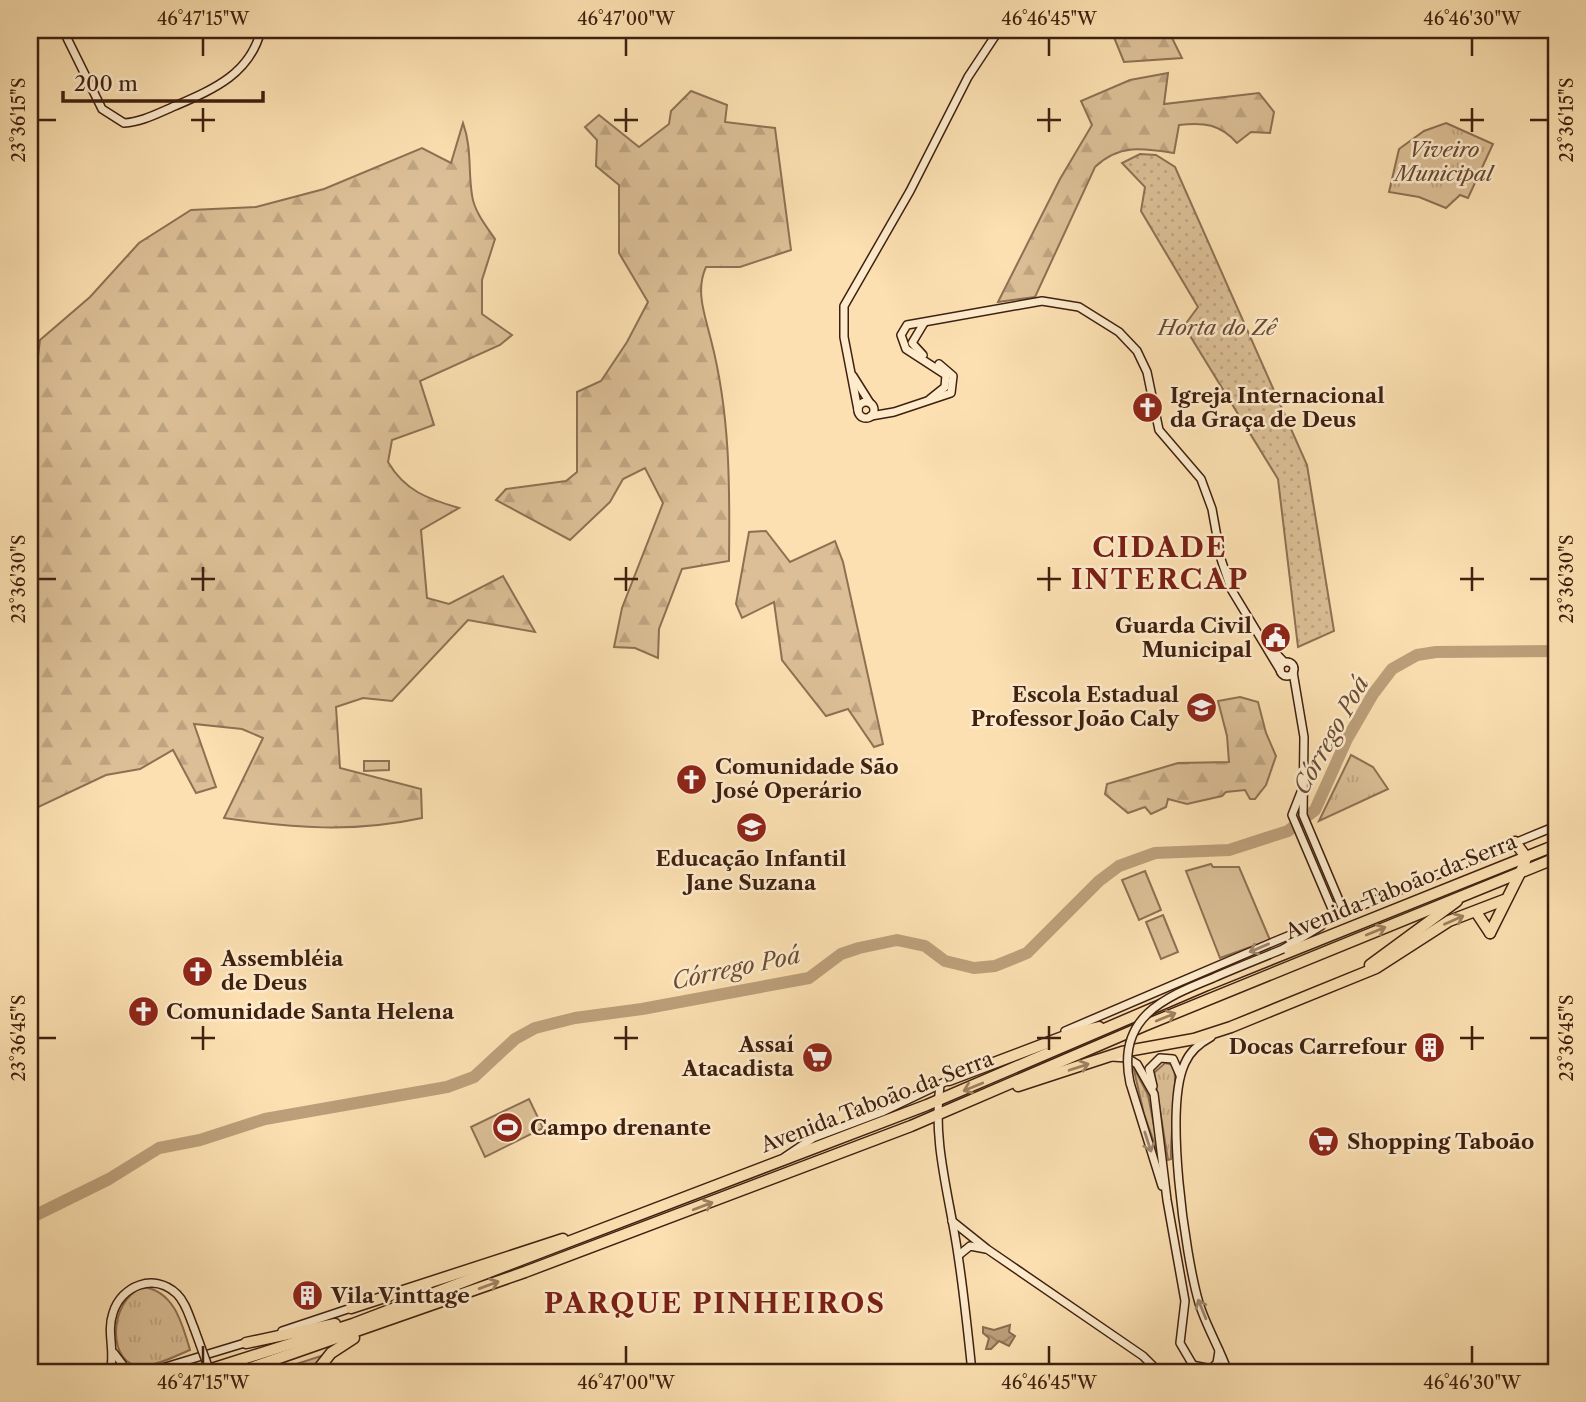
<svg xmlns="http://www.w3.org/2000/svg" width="1586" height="1402" viewBox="0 0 1586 1402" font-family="'Libre Caslon Text',serif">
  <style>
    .grass { fill: url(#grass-tufts); stroke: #8e7053; stroke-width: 2 }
    .forest { fill: url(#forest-firs); stroke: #8e7053; stroke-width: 2 }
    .garden { fill: url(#garden-dots); stroke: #8e7053; stroke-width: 2 }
    .pitch { fill: #dcbf96; stroke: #8e7053; stroke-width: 2 }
    .water { fill: url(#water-waves); stroke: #8a6c50; stroke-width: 2 }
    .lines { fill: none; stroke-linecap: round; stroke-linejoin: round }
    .river { stroke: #bc9f7a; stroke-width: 12 }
    .secondary-casing { stroke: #3f2010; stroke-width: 10 }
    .motorway-casing { stroke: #3f2010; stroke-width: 13 }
    .secondary { stroke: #fdebcc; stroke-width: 7 }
    .motorway { stroke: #fce0b1; stroke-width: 10 }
    .secondary-bridge-casing { stroke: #3f2010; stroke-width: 10; stroke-linecap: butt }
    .secondary-bridge { stroke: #fdebcc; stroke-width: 7 }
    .oneway { stroke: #9e8060 }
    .oneway2 { stroke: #9e866e }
    .ticks { fill: none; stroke: #3f2010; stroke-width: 2.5 }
    .labels { text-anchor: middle; stroke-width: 5; stroke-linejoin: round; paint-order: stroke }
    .park-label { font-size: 21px; font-style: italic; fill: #664832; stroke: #fdebcc }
    .poi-label { font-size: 21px; font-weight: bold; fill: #3f2010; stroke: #fdebcc; text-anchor: start }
    .street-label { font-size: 21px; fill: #3f2010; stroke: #fdebcc }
    .water-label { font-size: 23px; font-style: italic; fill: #6b4c35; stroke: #fdebcc }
    .district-label { font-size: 28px; font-weight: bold; letter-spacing: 2px; fill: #7a1f14; stroke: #fdebcc }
    .neatline { fill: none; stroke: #3f2010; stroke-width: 2.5 }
    .ticks-label { font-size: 18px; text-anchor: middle; fill: #3f2010 }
  </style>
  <defs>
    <pattern id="grass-tufts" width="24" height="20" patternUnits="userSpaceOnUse" patternTransform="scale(1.75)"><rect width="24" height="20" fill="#dcbf96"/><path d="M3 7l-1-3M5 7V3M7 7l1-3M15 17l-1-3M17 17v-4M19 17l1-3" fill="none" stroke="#bea480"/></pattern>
    <pattern id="forest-firs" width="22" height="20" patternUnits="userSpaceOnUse" patternTransform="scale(1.75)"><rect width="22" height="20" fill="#dcbf96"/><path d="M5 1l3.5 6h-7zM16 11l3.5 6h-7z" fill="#bea480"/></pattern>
    <pattern id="garden-dots" width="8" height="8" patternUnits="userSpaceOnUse" patternTransform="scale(1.75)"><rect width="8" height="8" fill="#dcbf96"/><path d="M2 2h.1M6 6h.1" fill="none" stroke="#bea480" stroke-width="1.8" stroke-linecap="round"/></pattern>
    <pattern id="water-waves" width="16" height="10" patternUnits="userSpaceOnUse" patternTransform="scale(1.75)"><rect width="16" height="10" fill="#bc9f7a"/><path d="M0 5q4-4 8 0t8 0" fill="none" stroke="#9a8163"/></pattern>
  </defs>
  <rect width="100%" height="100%" fill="#fce0b1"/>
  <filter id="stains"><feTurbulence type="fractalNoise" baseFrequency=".00286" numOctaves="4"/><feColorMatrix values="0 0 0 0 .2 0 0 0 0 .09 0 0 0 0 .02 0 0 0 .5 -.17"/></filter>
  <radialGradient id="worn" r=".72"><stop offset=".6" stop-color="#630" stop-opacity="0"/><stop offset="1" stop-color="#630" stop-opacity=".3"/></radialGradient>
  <g class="grass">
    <path d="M1446,123L1493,144L1468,198L1460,195L1446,208L1419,197L1389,192L1399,149L1424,131Z"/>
    <path d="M1351,755L1373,767L1388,789L1319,821Z"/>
    <path d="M1165,1063L1174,1065C1178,1095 1170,1128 1171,1159L1168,1160L1154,1073Z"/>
    <path d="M1133,1066L1148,1095L1161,1162L1144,1114Z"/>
    <path d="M143,1287C174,1291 182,1323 190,1350C175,1356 159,1365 143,1366C107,1368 107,1301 143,1287Z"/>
    <path d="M324,1355L313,1372H299L290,1366Z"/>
  </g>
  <g class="forest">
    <path d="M1111,30H1174L1170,34L1182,58L1124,62Z"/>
    <path d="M1168,73L1164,104L1259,93L1274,112L1270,133L1251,132L1237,143C1220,124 1204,122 1179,125L1174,153C1143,148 1119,144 1095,167L1035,297L998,302L1060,179L1092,125L1081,101L1130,80Z"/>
    <path d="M691,91L727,105L725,122L775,128L791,250L740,267H706C695,291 705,315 711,340C730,413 730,487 729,561L682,569L659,629L658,658L635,648L614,647L622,608L663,503L645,468L623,479L610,502L570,540L496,500L506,489L566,481L577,472V392L601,381L627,342L648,302L619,253V185L596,166L597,140L585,127L599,115L639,147L669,124L671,111Z"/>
    <path d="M463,123C472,148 468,170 472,195C474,211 486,226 495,239L482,280V314L512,335L500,345L420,381L434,425L392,440L388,462C405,491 428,499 459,508L421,530L427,598L449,604L503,576L535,632L468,620L392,701L363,698L336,707L340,768L421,789L422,818C353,833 293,828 224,818L263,738L242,729L194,724L216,787L196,793L173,750L140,769L106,775L30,811V375L36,372L40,340L90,297L139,243L191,210L256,207L324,189L422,148L451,163Z"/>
    <path d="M766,531L790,562L835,541L843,562L883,744L874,747L848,709L826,716L782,660L774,602L742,618L736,604L749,532Z"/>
    <path d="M1240,697L1258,702L1266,733L1276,756L1266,785L1255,799H1250L1245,790L1226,792L1222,796L1187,804L1168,799L1166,807L1151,814L1145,807L1128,813L1105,794L1107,784L1178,763L1229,762L1227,736L1218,701Z"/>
  </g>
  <path class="garden" d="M1140,154L1156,155L1175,167L1307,465L1334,631L1298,647L1278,479L1184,326L1198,307L1141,211L1145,187L1122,163Z"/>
  <g class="pitch">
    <path d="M364,761H389V770L364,771Z"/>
    <path d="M1211,864L1213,867H1239L1270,940L1220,958L1186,871Z"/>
    <path d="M1145,871L1161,910L1139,920L1122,880Z"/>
    <path d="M1163,915L1178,952L1161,959L1146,922Z"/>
    <path d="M529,1099L543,1128L485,1157L471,1127Z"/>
  </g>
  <path class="water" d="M1010,1325L1009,1332L1015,1336L1009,1346L999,1341L991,1349H986L989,1338L983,1333V1327L994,1330Z"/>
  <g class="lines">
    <path class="river" d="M30,1218L109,1179L159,1148L200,1140L265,1119L447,1087L474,1077L515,1039L535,1028L575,1018L642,1009L809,978L841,954L859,948L897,940L925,946L945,961L974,968L995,966L1027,953L1099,881L1119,866L1155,853L1229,850L1288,831L1315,810L1347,739L1373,694L1392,669L1417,655L1436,652L1556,651"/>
    <defs>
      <g id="secondary">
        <path d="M63,30L102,109L124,123C142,122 158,113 175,106C214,89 250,74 261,30"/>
        <path d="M923,355L912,343L924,323"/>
        <path d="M853,376L870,403"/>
        <path d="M930,399L945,387L946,375L906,349L901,335L907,325L1042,301L1079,307L1119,332L1137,351L1147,372L1159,430L1201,479L1212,509L1221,559L1231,589L1280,670"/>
        <circle cx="866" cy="410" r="8"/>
        <path d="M858,410L844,337V306L910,191L968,77L999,30"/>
        <path d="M871,416L894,412L951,393L953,376L939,364"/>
        <path d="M1267,644L1284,662"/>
        <circle cx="1287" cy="669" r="7"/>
        <path d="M1293,672L1304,737L1303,815L1344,912"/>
        <path d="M1301,792L1292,815L1335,916"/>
        <path d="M1283,949L1321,926"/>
        <path d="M1065,1031L1278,940L1556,826"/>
        <path d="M1211,1037C1200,1043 1190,1051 1185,1063C1164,1107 1185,1255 1199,1303C1206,1326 1220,1349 1228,1372"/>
        <path d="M1112,1057L1127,1058L1137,1064L1154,1094L1167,1200L1185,1301L1180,1343L1197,1372"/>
        <path d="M1130,1083L1162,1186"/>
        <path d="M940,1085C932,1142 950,1198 958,1255C964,1294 968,1333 972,1372"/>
        <path d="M1153,1086L1149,1069L1160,1058L1173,1059L1180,1075"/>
        <path d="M785,1157L813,1138L882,1112L951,1079"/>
        <path d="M952,1221L987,1249L1143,1356L1159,1372"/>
        <path d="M959,1255L970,1246L986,1249"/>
        <path d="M282,1331L351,1308"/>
        <path d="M114,1353L123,1365L124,1372"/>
        <path d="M1192,1365L1211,1369L1217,1363L1219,1351"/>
        <path d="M110,1372C116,1352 106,1333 113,1313C121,1286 154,1272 177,1294C186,1303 189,1316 194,1328"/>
        <path d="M149,1372L248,1342"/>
      </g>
      <g id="motorway">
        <path d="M1476,912L1490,933"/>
        <path d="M1490,933L1524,865L1526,857L1515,842"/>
        <path d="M1370,965L1457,901"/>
        <path d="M949,1080L1073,1033L1099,1027"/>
        <path d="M1018,1086L1122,1052L1194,1039L1231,1027L1376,968L1449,921L1504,900"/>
        <path d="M351,1308L563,1239"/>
        <path d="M246,1343L335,1324"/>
        <path d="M254,1371L284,1372"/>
        <path d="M202,1372L353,1324L927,1105L1207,985L1556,845"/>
        <path d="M239,1372L525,1272L911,1126L1146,1025L1556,858"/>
        <path d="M316,1372L331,1353L354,1338"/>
      </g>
    </defs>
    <use href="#secondary" class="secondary-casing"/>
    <use href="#motorway" class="motorway-casing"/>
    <use href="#secondary" class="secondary"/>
    <use href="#motorway" class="motorway"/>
    <defs>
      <g id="secondary-bridge">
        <path d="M1130,1083C1116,1018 1163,998 1213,978C1236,968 1259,959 1283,949"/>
        <path d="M194,1328L210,1372"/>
      </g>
    </defs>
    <use href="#secondary-bridge" class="secondary-bridge-casing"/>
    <use href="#secondary-bridge" class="secondary-bridge"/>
  </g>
  <defs><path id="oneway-shaft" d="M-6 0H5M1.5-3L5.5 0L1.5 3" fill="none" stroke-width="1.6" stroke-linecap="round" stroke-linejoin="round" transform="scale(1.75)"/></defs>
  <g class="oneway">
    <use href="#oneway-shaft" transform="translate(1454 920) rotate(-24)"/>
    <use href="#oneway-shaft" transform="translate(1376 931) rotate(-22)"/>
    <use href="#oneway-shaft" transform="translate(1166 1017) rotate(-22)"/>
    <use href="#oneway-shaft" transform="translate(1079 1067) rotate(-18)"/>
    <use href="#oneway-shaft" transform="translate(973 1087) rotate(158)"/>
    <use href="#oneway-shaft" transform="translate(703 1206) rotate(-21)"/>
    <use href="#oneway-shaft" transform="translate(489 1285) rotate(-20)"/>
  </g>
  <g class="oneway2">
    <use href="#oneway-shaft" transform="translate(1259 948) rotate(157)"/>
    <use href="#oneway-shaft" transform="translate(1148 1142) rotate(72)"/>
    <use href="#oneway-shaft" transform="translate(1202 1309) rotate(-112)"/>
  </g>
  <path class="ticks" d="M203,38V56M626,38V56M1049,38V56M1472,38V56M203,108V132M626,108V132M1049,108V132M1472,108V132M38,120H56M191,120H215M614,120H638M1037,120H1061M1460,120H1484M1530,120H1548M203,567V591M626,567V591M1049,567V591M1472,567V591M38,579H56M191,579H215M614,579H638M1037,579H1061M1460,579H1484M1530,579H1548M203,1026V1050M626,1026V1050M1049,1026V1050M1472,1026V1050M38,1038H56M191,1038H215M614,1038H638M1037,1038H1061M1460,1038H1484M1530,1038H1548M203,1346V1364M626,1346V1364M1049,1346V1364M1472,1346V1364"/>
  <defs>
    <symbol id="church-disc" viewBox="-11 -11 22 22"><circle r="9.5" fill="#8f2418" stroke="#fdebcc"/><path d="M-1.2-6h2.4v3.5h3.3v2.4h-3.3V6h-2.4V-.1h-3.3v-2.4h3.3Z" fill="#fff"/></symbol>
    <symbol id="civic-disc" viewBox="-11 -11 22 22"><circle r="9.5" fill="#8f2418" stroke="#fdebcc"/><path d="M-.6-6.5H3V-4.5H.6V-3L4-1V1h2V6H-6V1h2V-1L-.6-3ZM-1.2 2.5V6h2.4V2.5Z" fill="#fff"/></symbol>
    <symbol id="school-disc" viewBox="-11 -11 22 22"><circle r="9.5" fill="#8f2418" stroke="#fdebcc"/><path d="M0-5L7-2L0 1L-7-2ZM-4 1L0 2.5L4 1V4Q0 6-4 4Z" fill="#fff"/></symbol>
    <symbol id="building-disc" viewBox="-11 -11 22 22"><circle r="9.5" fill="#8f2418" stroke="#fdebcc"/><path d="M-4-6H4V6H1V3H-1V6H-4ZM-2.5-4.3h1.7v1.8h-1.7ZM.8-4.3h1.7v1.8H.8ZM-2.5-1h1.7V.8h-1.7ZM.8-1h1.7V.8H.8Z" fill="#fff"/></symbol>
    <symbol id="supermarket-disc" viewBox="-11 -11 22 22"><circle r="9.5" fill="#8f2418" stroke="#fdebcc"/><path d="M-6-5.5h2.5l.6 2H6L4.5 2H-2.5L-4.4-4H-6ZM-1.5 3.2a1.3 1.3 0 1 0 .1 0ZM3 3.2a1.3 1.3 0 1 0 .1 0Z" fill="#fff"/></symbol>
    <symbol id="stadium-disc" viewBox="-11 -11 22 22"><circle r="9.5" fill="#8f2418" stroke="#fdebcc"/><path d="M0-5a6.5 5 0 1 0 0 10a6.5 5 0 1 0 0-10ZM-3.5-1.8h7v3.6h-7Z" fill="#fff"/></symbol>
  </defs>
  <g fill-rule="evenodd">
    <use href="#church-disc" x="1130" y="390" width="35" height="35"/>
    <use href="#civic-disc" x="1258" y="620" width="35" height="35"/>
    <use href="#school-disc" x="1184" y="690" width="35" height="35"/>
    <use href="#church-disc" x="674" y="762" width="35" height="35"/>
    <use href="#school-disc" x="734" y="810" width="35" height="35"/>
    <use href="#church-disc" x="180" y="954" width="35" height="35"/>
    <use href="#church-disc" x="126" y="994" width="35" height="35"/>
    <use href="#building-disc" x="1412" y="1030" width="35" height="35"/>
    <use href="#supermarket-disc" x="800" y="1040" width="35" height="35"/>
    <use href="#stadium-disc" x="490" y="1110" width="35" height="35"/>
    <use href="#supermarket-disc" x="1306" y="1124" width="35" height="35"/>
    <use href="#building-disc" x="290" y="1278" width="35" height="35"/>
  </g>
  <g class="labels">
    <g class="park-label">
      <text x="1444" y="157">Viveiro<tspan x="1444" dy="24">Municipal</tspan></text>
      <text x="1217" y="335">Horta do Zê</text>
    </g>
    <g class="poi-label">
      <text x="1170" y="403">Igreja Internacional<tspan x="1170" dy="24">da Graça de Deus</tspan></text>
      <text x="1252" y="633" text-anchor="end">Guarda Civil<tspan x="1252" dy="24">Municipal</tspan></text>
      <text x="1179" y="702" text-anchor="end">Escola Estadual<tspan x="1179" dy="24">Professor João Caly</tspan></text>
      <text x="715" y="774">Comunidade São<tspan x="715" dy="24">José Operário</tspan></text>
      <text x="751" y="866" text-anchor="middle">Educação Infantil<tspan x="751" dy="24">Jane Suzana</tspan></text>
      <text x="221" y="966">Assembléia<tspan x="221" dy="24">de Deus</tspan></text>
      <text x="166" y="1019">Comunidade Santa Helena</text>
      <text x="794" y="1052" text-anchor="end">Assaí<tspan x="794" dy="24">Atacadista</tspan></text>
      <text x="1407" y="1054" text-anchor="end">Docas Carrefour</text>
      <text x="530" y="1135">Campo drenante</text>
      <text x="1347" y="1149">Shopping Taboão</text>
      <text x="331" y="1303">Vila Vinttage</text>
    </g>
    <g class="street-label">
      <text transform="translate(1401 887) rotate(-22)" y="7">Avenida Taboão da Serra</text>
      <text transform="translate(877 1102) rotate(-21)" y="7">Avenida Taboão da Serra</text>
    </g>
    <g class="water-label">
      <text transform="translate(1331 735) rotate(-61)" y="8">Córrego Poá</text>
      <text transform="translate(736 968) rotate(-12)" y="8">Córrego Poá</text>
    </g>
    <g class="district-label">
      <text x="1160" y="557">CIDADE<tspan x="1160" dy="32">INTERCAP</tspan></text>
      <text x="715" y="1313">PARQUE PINHEIROS</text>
    </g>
  </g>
  <rect width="1586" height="1402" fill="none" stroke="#fce0b1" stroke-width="77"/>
  <path d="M63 91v10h200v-10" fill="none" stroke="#3f2010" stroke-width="3.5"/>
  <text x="74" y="91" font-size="21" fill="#3f2010" stroke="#fdebcc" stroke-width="5" paint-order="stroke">200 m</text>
  <rect x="38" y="38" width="1510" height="1326" class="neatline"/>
  <g class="ticks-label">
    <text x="203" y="25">46°47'15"W</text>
    <text x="626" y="25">46°47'00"W</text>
    <text x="1049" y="25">46°46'45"W</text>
    <text x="1472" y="25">46°46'30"W</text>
    <text transform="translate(19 120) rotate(-90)" y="6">23°36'15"S</text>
    <text transform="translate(1567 120) rotate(-90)" y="6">23°36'15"S</text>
    <text transform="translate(19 579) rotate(-90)" y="6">23°36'30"S</text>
    <text transform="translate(1567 579) rotate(-90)" y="6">23°36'30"S</text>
    <text transform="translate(19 1038) rotate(-90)" y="6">23°36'45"S</text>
    <text transform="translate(1567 1038) rotate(-90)" y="6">23°36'45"S</text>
    <text x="203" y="1389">46°47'15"W</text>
    <text x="626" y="1389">46°47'00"W</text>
    <text x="1049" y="1389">46°46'45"W</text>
    <text x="1472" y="1389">46°46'30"W</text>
  </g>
  <rect width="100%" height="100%" filter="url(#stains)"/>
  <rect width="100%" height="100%" fill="url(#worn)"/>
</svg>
